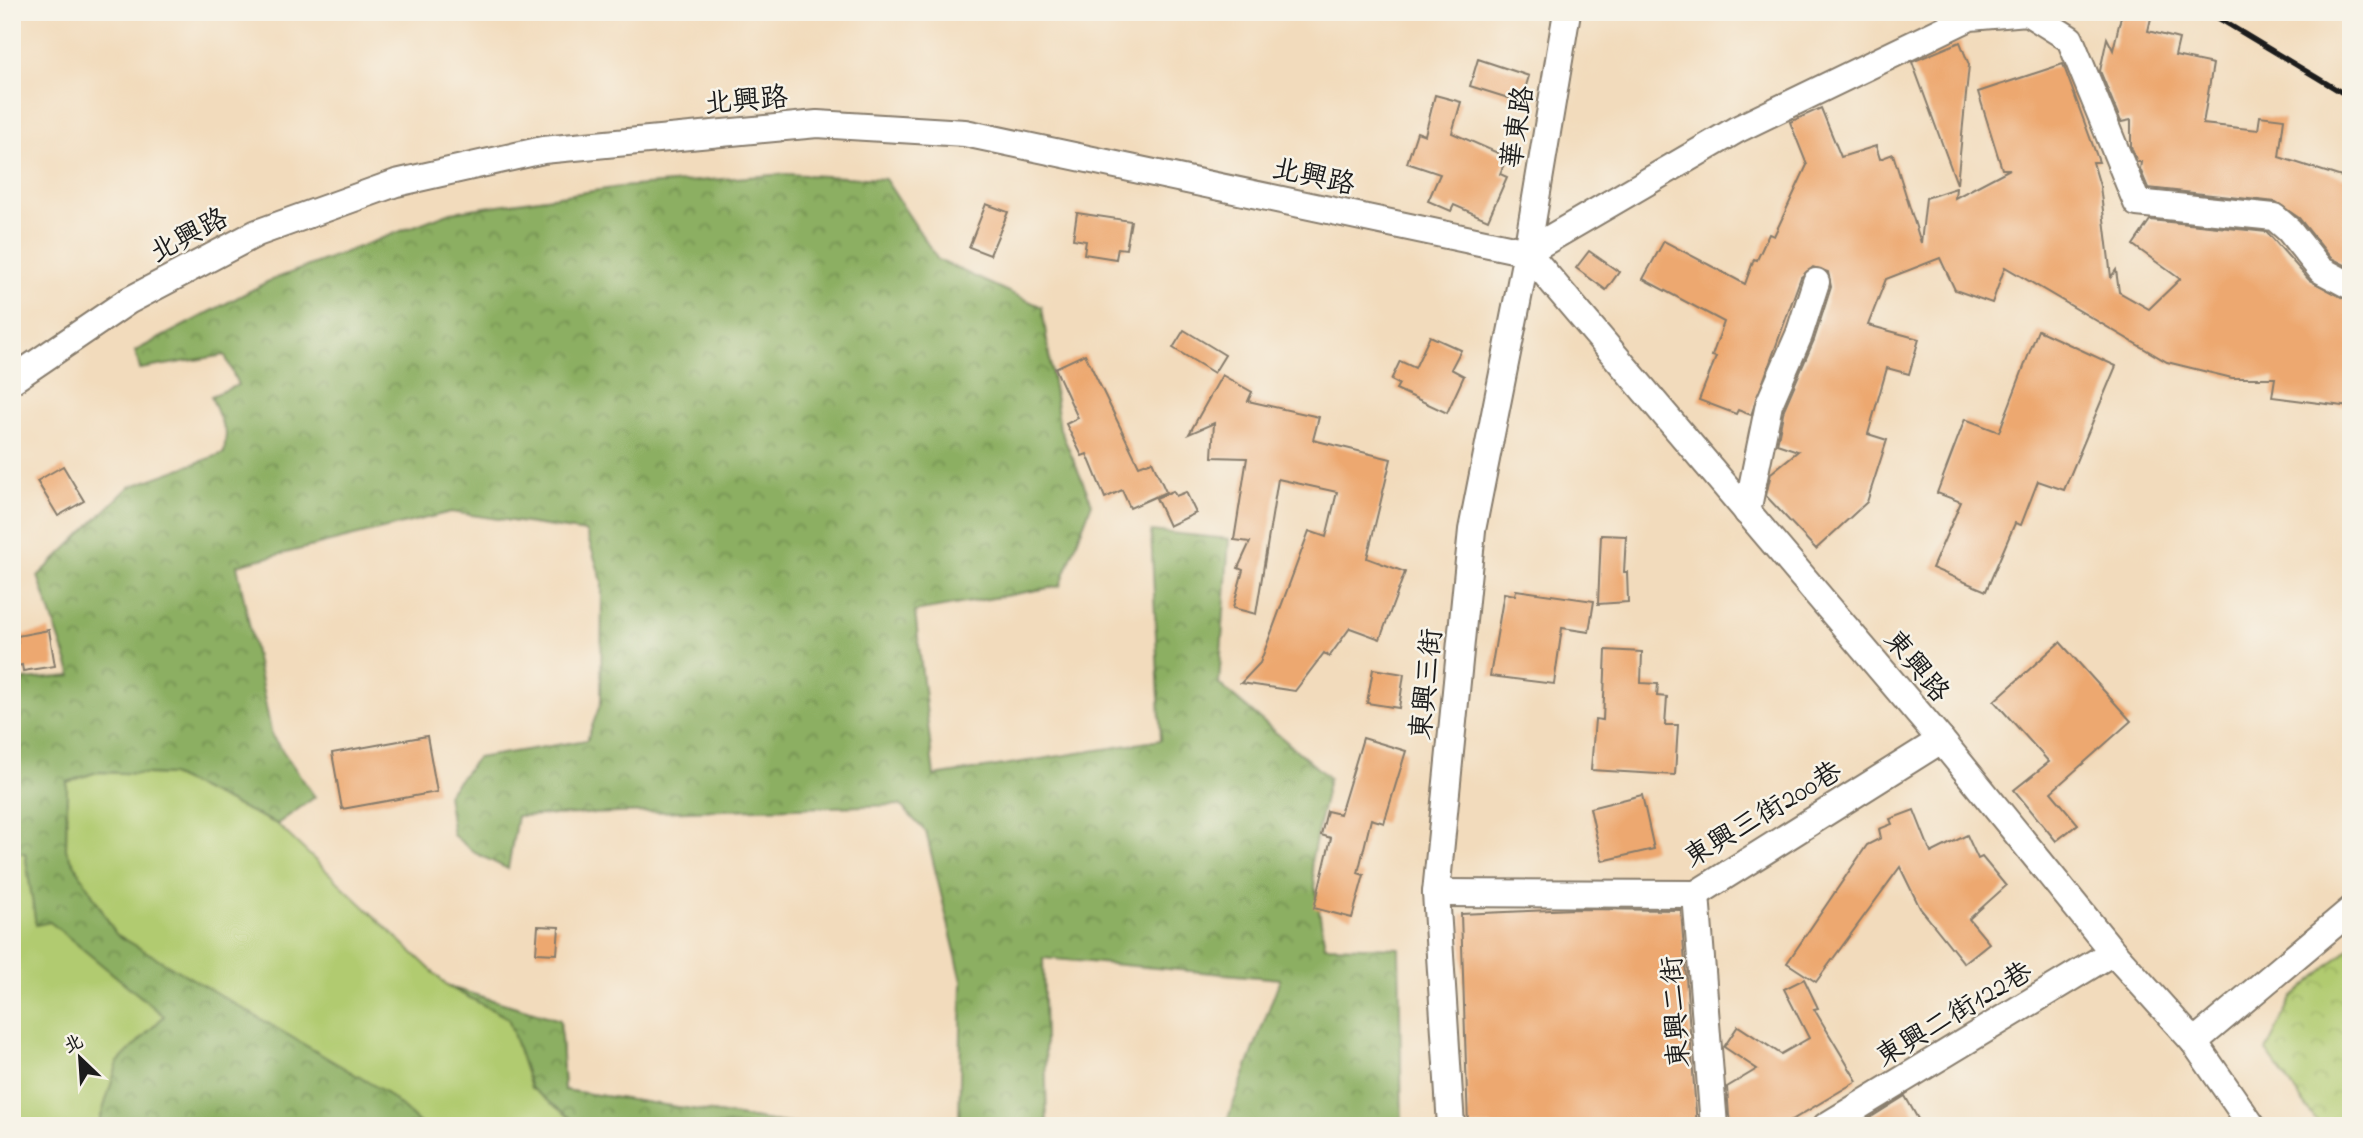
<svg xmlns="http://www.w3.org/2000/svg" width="2363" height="1138" viewBox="0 0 2363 1138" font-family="'Indie Flower','LXGW WenKai TC',sans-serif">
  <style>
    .grass { fill: #b1cb70; stroke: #667446; stroke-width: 2 }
    .forest { fill: url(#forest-crowns); stroke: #54663f; stroke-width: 2 }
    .park { fill: url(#park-crowns); stroke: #667446; stroke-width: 2 }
    .building { fill: #eda870 }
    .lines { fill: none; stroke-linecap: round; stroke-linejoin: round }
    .minor-casing { stroke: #877c6c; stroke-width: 30 }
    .minor { stroke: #fff; stroke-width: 26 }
    .rail { stroke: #1c1c1c; stroke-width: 5 }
    .labels { text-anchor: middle; stroke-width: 5; stroke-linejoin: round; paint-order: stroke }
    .street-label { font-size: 28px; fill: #1c1c1c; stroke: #f7f3e8 }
  </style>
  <defs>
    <pattern id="forest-crowns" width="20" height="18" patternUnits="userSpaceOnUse" patternTransform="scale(1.75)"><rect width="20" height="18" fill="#8caf62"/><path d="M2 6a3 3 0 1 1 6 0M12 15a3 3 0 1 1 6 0" fill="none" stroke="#728e50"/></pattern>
    <pattern id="park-crowns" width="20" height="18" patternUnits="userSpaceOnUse" patternTransform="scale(1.75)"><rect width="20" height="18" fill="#b1cb70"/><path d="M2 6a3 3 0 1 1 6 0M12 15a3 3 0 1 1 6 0" fill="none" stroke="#98ae60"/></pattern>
  </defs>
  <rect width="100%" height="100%" fill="#f7f3e8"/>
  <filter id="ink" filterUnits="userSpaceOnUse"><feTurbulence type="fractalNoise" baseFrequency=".0143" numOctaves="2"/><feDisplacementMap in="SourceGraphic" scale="14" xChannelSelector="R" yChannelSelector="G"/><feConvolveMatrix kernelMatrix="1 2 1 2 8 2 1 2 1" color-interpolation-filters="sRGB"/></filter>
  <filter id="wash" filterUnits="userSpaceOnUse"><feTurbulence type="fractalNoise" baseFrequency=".00686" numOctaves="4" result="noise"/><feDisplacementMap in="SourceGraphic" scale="28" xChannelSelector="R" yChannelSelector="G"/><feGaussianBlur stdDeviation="1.57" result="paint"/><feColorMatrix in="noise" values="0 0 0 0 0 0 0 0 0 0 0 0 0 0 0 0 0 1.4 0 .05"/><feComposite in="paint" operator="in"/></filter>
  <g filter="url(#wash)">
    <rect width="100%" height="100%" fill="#f2dbbc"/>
    <path class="grass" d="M97,772L171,775L277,824L449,987L560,1020L564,1090L805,1126H12V853L66,850L67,782Z"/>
    <g class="forest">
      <path d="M785,174L885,179L938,260L1042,307L1060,429L1092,503L1060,586L915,612L934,776L1161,740L1151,531L1229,539L1219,684L1329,778L1311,862L1325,946L1399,948L1402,1126H1225L1280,979L1043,958L1047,1126H959L962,981L926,832L900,805L517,816L508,869L475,853L453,835L447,794L477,758L587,740L601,702L602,581L586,532L451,512L237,565L272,736L315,797L277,824L171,775L97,772L67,782L66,850L116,934L385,1092L423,1126H319L309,1122L295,1126H98L118,1062L164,1016L50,922L36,925L25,853H12V681L72,676L38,576L129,487L224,453L226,434L211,396L238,385L225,355L140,369L135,351L269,281L451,212L620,187Z"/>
      <path d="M449,987L560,1020L564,1090L805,1126H581L531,1088L508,1018Z"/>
    </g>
    <path class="park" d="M2351,946V1126H2320L2266,1051L2292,998Z"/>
    <g id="blocks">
      <g class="building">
        <path d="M2122,12L2151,18L2148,31L2179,39L2175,56L2213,64L2203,124L2258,130L2260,116L2284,119L2279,157L2351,180V268L2331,258L2299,218L2276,202L2148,188L2140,169L2141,162H2137L2131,147V120L2121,122L2100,71L2107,38L2113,50Z"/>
        <path d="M1960,42L1969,65L1957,184L1912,62Z"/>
        <path d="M1478,59L1529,76L1521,102L1470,86Z"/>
        <path d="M2063,64L2099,162H2093L2100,186L2111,277L2116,270L2119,292L2149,309L2180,279L2133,245L2150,220L2267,232L2309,280L2351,302V407L2272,397L2275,378H2232L2167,362L2005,267L1992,303L1955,290L1940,258L1886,279L1868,325L1919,339L1909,374L1887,368L1868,434L1887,440L1867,502L1816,549L1766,496L1771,473L1798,451L1777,444L1784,409L1814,340L1831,287L1828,272L1813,267L1801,277L1751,415L1738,410L1736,414L1699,400L1716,357L1712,356L1724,322L1643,279L1664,241L1745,284L1754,259L1757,260L1769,234L1774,236L1807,165L1790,122L1821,108L1841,157L1876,146L1880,159L1893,154L1921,243L1926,198L1956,188L1955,198L2010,169H2002L1978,92Z"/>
        <path d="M1435,95L1461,102L1452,133L1507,157L1500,174L1507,177L1488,220L1454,205L1451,211L1428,201L1440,174L1407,163L1417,132L1425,135Z"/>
        <path d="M986,204L1008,212L990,255L969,247Z"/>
        <path d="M1077,213L1131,221L1126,249L1118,248L1116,259L1084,254L1086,241L1073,239Z"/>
        <path d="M1589,251L1619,272L1606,290L1576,268Z"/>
        <path d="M1184,330L1225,355L1214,373L1173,348Z"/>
        <path d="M2038,330L2116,366L2064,490L2038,481L2021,525L2015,523L1986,591L1932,568L1961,502L1937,493L1965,419L1999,432Z"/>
        <path d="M1430,336L1461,350L1451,369L1464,376L1447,413L1396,389L1399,384L1391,380L1400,361L1415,368Z"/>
        <path d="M1085,354L1139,466L1152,461L1166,492L1130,508L1122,490L1105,498L1087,454L1082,456L1066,424L1078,418L1055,368Z"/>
        <path d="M1222,375L1252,392L1248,401L1319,417L1313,440L1391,459L1367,558L1405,572L1380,639L1350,628L1329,657L1324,653L1295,691L1241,683L1260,663L1309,531L1326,537L1337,492L1278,479L1256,614L1233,608L1243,570L1238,568L1250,542L1234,540L1247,458L1212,457L1214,423L1189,434Z"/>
        <path d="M63,466L84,501L58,516L37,481Z"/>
        <path d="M1173,491L1176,496L1186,492L1196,513L1169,526L1156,498Z"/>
        <path d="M1601,535L1626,536L1624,572H1627L1628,602L1598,604Z"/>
        <path d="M1516,590L1594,601L1589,632L1562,628L1554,684L1490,676L1504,593L1515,595Z"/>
        <path d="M49,630L55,666L23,671L22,665L12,667V644L18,643L17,636Z"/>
        <path d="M2060,642L2131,721L2051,792L2078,824L2056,841L2014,790L2049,762L1994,701Z"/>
        <path d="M1606,650L1642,652L1641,683L1658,684L1657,696L1667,697L1665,725H1678L1675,775L1591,770L1595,719L1603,720Z"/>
        <path d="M1373,669L1404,674L1399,708L1367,703Z"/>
        <path d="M427,736L437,792L342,809L332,753Z"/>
        <path d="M1363,738L1406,751L1384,823L1371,819L1358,873L1364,875L1352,918L1314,908L1331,838L1321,835L1327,811L1340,814Z"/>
        <path d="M1642,795L1654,849L1602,861L1590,808Z"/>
        <path d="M1914,810L1931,853L1967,835L1978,859L1982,857L2006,886L1969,919L1989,943L1964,963L1920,908L1900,867L1816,982L1787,963L1867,845L1881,838L1879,829L1892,824L1890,819Z"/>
        <path d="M1575,909L1681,910L1697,1126H1468L1461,914Z"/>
        <path d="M538,926L559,927L557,954L536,953Z"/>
        <path d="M1804,979L1818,1008L1814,1009L1857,1081L1782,1126H1735L1729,1116L1727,1087L1757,1069L1724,1047L1738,1026L1781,1054L1809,1038L1784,989Z"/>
        <path d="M1905,1096L1922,1126H1857Z"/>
      </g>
    </g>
  </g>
  <g filter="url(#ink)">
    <use href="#blocks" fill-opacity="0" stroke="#877c6c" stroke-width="2"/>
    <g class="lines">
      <defs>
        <g id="minor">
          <path d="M1527,252L1941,740L2113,952L2194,1042L2252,1126"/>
          <path d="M1527,252L1736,130L1970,17L2027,12L2070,39L2137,203L2274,217L2289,230L2321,270L2351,286"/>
          <path d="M12,380L128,301L257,233L396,183L543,150L817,124L965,133L1527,252"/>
          <path d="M1747,512L1769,404L1799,335L1816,282"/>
          <path d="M1436,893L1696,894L1941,740"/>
          <path d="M1696,894L1714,1126"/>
          <path d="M2194,1042L2351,910"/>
          <path d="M1451,1126L1436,893L1472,530L1527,252L1567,12"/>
          <path d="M1826,1126L2113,952"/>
        </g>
      </defs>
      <use href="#minor" class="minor-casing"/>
      <use href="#minor" class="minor"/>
      <path class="rail" d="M2208,12L2351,98"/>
    </g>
  </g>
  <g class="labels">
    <g class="street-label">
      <text transform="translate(746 99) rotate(-5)" y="10">北興路</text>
      <text transform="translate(1516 127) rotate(-81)" y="10">華東路</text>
      <text transform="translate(1314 175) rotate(12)" y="10">北興路</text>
      <text transform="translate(188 234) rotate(-28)" y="10">北興路</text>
      <text transform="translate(1918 665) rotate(50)" y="10">東興路</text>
      <text transform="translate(1425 684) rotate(-84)" y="10">東興三街</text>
      <text transform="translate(1762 813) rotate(-31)" y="10">東興三街200巷</text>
      <text transform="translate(1674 1012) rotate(-94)" y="10">東興二街</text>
      <text transform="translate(1953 1013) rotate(-31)" y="10">東興二街122巷</text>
    </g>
  </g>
  <rect width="2363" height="1138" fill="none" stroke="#f7f3e8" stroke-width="42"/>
  <g transform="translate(80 1058) rotate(335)" stroke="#f7f3e8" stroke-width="5" paint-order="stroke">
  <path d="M0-5L12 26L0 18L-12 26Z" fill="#1c1c1c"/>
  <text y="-10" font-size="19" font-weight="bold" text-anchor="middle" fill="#1c1c1c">北</text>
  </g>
</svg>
